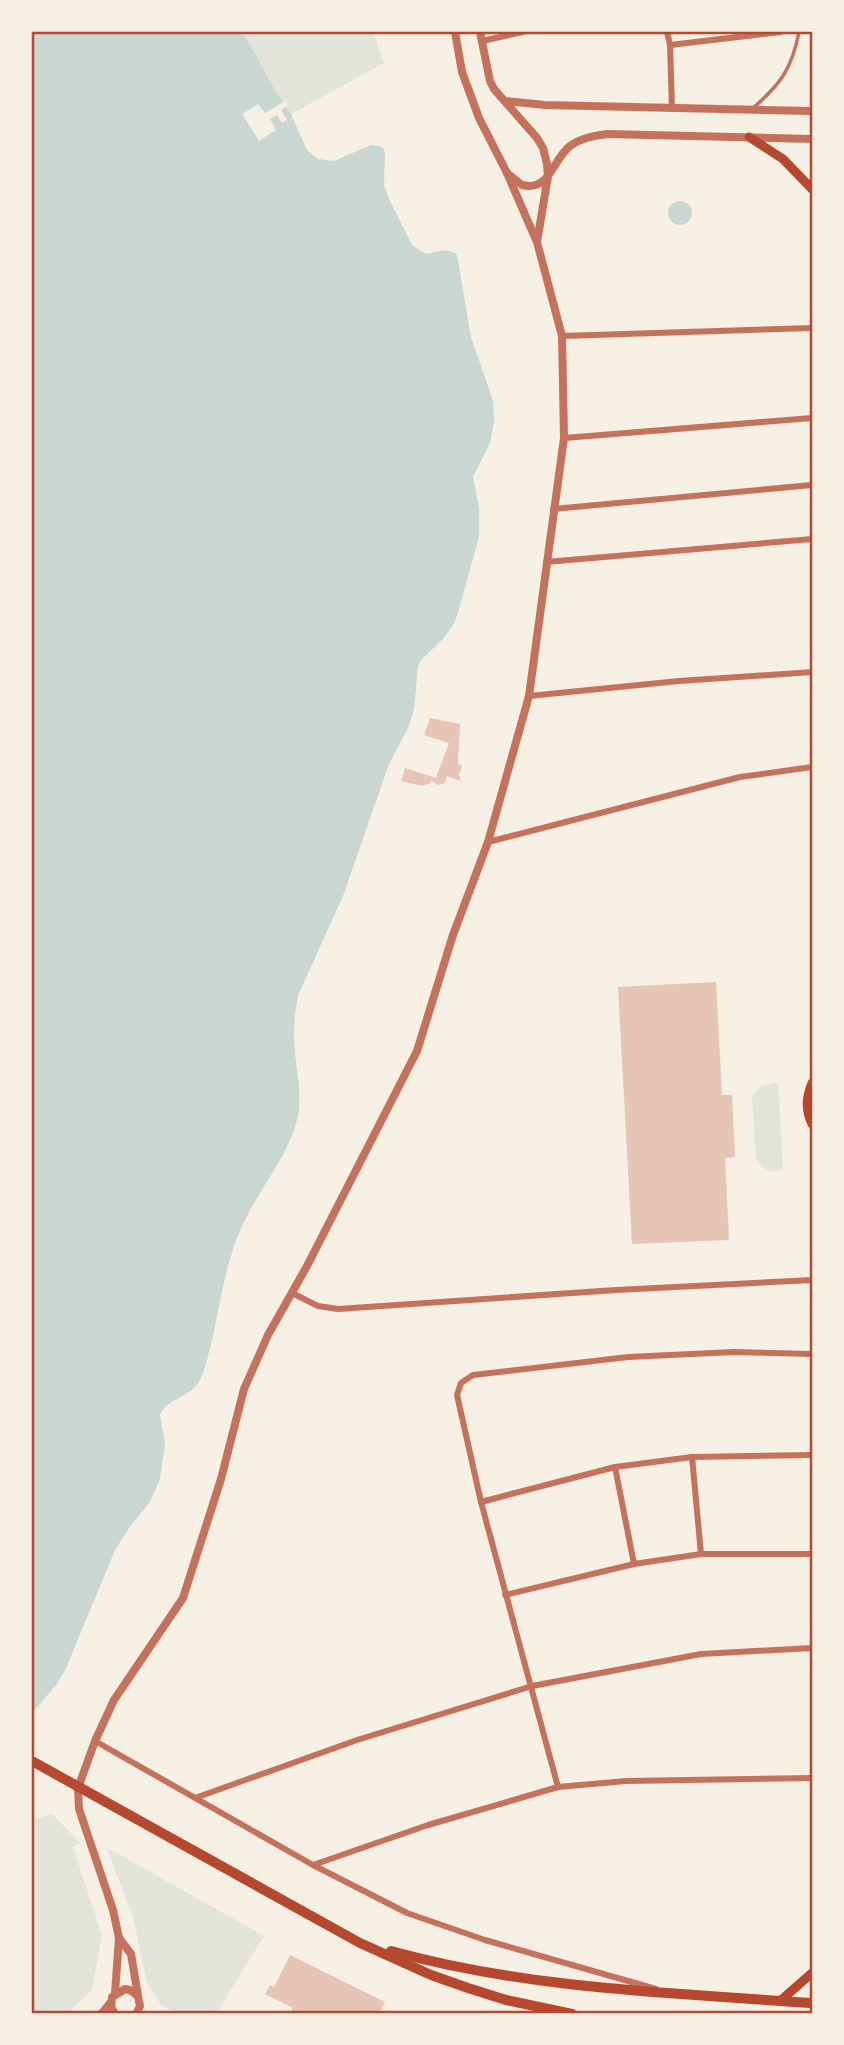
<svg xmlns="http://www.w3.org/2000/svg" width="844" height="2045" viewBox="0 0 844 2045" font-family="'Open Sans',sans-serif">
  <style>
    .green { fill: #e2e4dc }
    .water { fill: #c9d6d2 }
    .pier { fill: #f6efe4 }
    .building { fill: #e6c5b7 }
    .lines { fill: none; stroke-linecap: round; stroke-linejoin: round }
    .service { stroke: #c5725c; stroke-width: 3.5 }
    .minor { stroke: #c5725c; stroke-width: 6 }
    .tertiary { stroke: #c5725c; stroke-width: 8 }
    .secondary { stroke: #b5482f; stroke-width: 9 }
    .primary { stroke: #b5482f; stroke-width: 10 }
    .neatline { fill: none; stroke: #b5482f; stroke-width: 2.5 }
  </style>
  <rect width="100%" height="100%" fill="#f6efe4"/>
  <g class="green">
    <path d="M243,32H373L384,63L291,114L275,90Z"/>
    <path d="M778,1082L783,1170L772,1172L764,1168L756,1159L752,1096L761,1086Z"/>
    <path d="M52,1814L80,1843L73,1847L102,1935L92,1990L68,2013H32V1820Z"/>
    <path d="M106,1847L264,1936L217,2013H179L162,2006L147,1983L133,1917Z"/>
  </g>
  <g class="water">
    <path d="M32,32H243L275,90L291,114L307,150L318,159L334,161L371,145L383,147L385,154L384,185L389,199L412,245L426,254C438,252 446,246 457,255L471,337L493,401L494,422L490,443L473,477L479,508V537L459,609L454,624L442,640L422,659L418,665L414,709L409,726L389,764L343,896L299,993C293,1016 293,1039 296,1062C298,1082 302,1100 297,1120C285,1164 253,1195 237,1238C225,1269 220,1303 213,1336C209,1351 206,1368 199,1382C189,1398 167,1398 160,1415L165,1444L160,1479L150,1502L129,1528L115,1550L66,1668L56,1685L32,1713Z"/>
    <circle cx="680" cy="213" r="12"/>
  </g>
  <path class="pier" d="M285,101L288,105L281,110L287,120L282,123L277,115L270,119L276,130L259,141L242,114L258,104L265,113Z"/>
  <g class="building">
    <path d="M430,718L460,724L458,764L462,766L459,774L461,781L447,776L445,783L438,785L431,780V783L422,786L401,781L405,768L436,778L449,743L424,735Z"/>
    <path d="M716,982L722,1095H732L735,1157L725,1158L729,1240L632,1244L618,987Z"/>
    <path d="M290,1955L385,2002L379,2014H353L348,2011L347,2014H290L293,2008L265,1994L270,1985L274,1987Z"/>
  </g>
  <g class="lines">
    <path class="service" d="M753,108C781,84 792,68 799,32"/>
    <g class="minor">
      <path d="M667,32L670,45L780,32"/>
      <path d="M482,41L523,32"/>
      <path d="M670,45L672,109"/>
      <path d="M562,336L812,328"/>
      <path d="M564,438L812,418"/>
      <path d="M553,509L812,485"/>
      <path d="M546,562L812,539"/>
      <path d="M529,696L679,681L812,672"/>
      <path d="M488,842L740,777L812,767"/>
      <path d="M292,1293L318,1306L338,1309L616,1290L812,1280"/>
      <path d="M692,1457L701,1554"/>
      <path d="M615,1467L634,1564"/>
      <path d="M481,1502L615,1467L692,1457L812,1455"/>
      <path d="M505,1595L634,1564L701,1554H812"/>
      <path d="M95,1741L313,1865L407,1913L485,1940L656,1989"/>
      <path d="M558,1787L481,1502L457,1395L461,1383L473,1375L628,1357L734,1352L812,1354"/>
      <path d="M195,1798L357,1740L532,1686L701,1654L812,1648"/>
      <path d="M313,1865L428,1825L558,1787L626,1781L812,1778"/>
    </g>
    <g class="tertiary">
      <path d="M455,32L462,72L479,118L507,173L536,240"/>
      <path d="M505,101L545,105L812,111"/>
      <path d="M507,173L522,185C550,192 552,160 570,146C581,138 593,136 607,134L812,139"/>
      <path d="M119,1938L131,1954L138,1996"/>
      <path d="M115,1993L119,1938L113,1910L79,1809L78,1788L95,1741L114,1700L183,1598L221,1479L244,1389L268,1335L307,1266L417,1051L453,935L488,842L529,696L564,438L562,336L537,242L548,176L547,164L543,148L537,138L494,89L490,81L480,32"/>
      <path d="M101,2014L111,2002"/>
      <path d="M115,2014L111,2007L112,1997L125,1989L130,1990L138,1996L140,2006L136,2014"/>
    </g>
    <g class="secondary">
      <path d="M749,137L783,159L812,189"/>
      <path d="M812,1083C806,1097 805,1110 812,1124"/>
      <path d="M780,2001L812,1973"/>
    </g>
    <g class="primary">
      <path d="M32,1761L360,1943L431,1975L468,1988L506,2000L572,2014"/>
      <path d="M391,1951C529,1989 671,1993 812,2003"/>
    </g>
  </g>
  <rect width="844" height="2045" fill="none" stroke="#f6efe4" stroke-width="66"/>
  <rect x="33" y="33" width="778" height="1979" class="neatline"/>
</svg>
